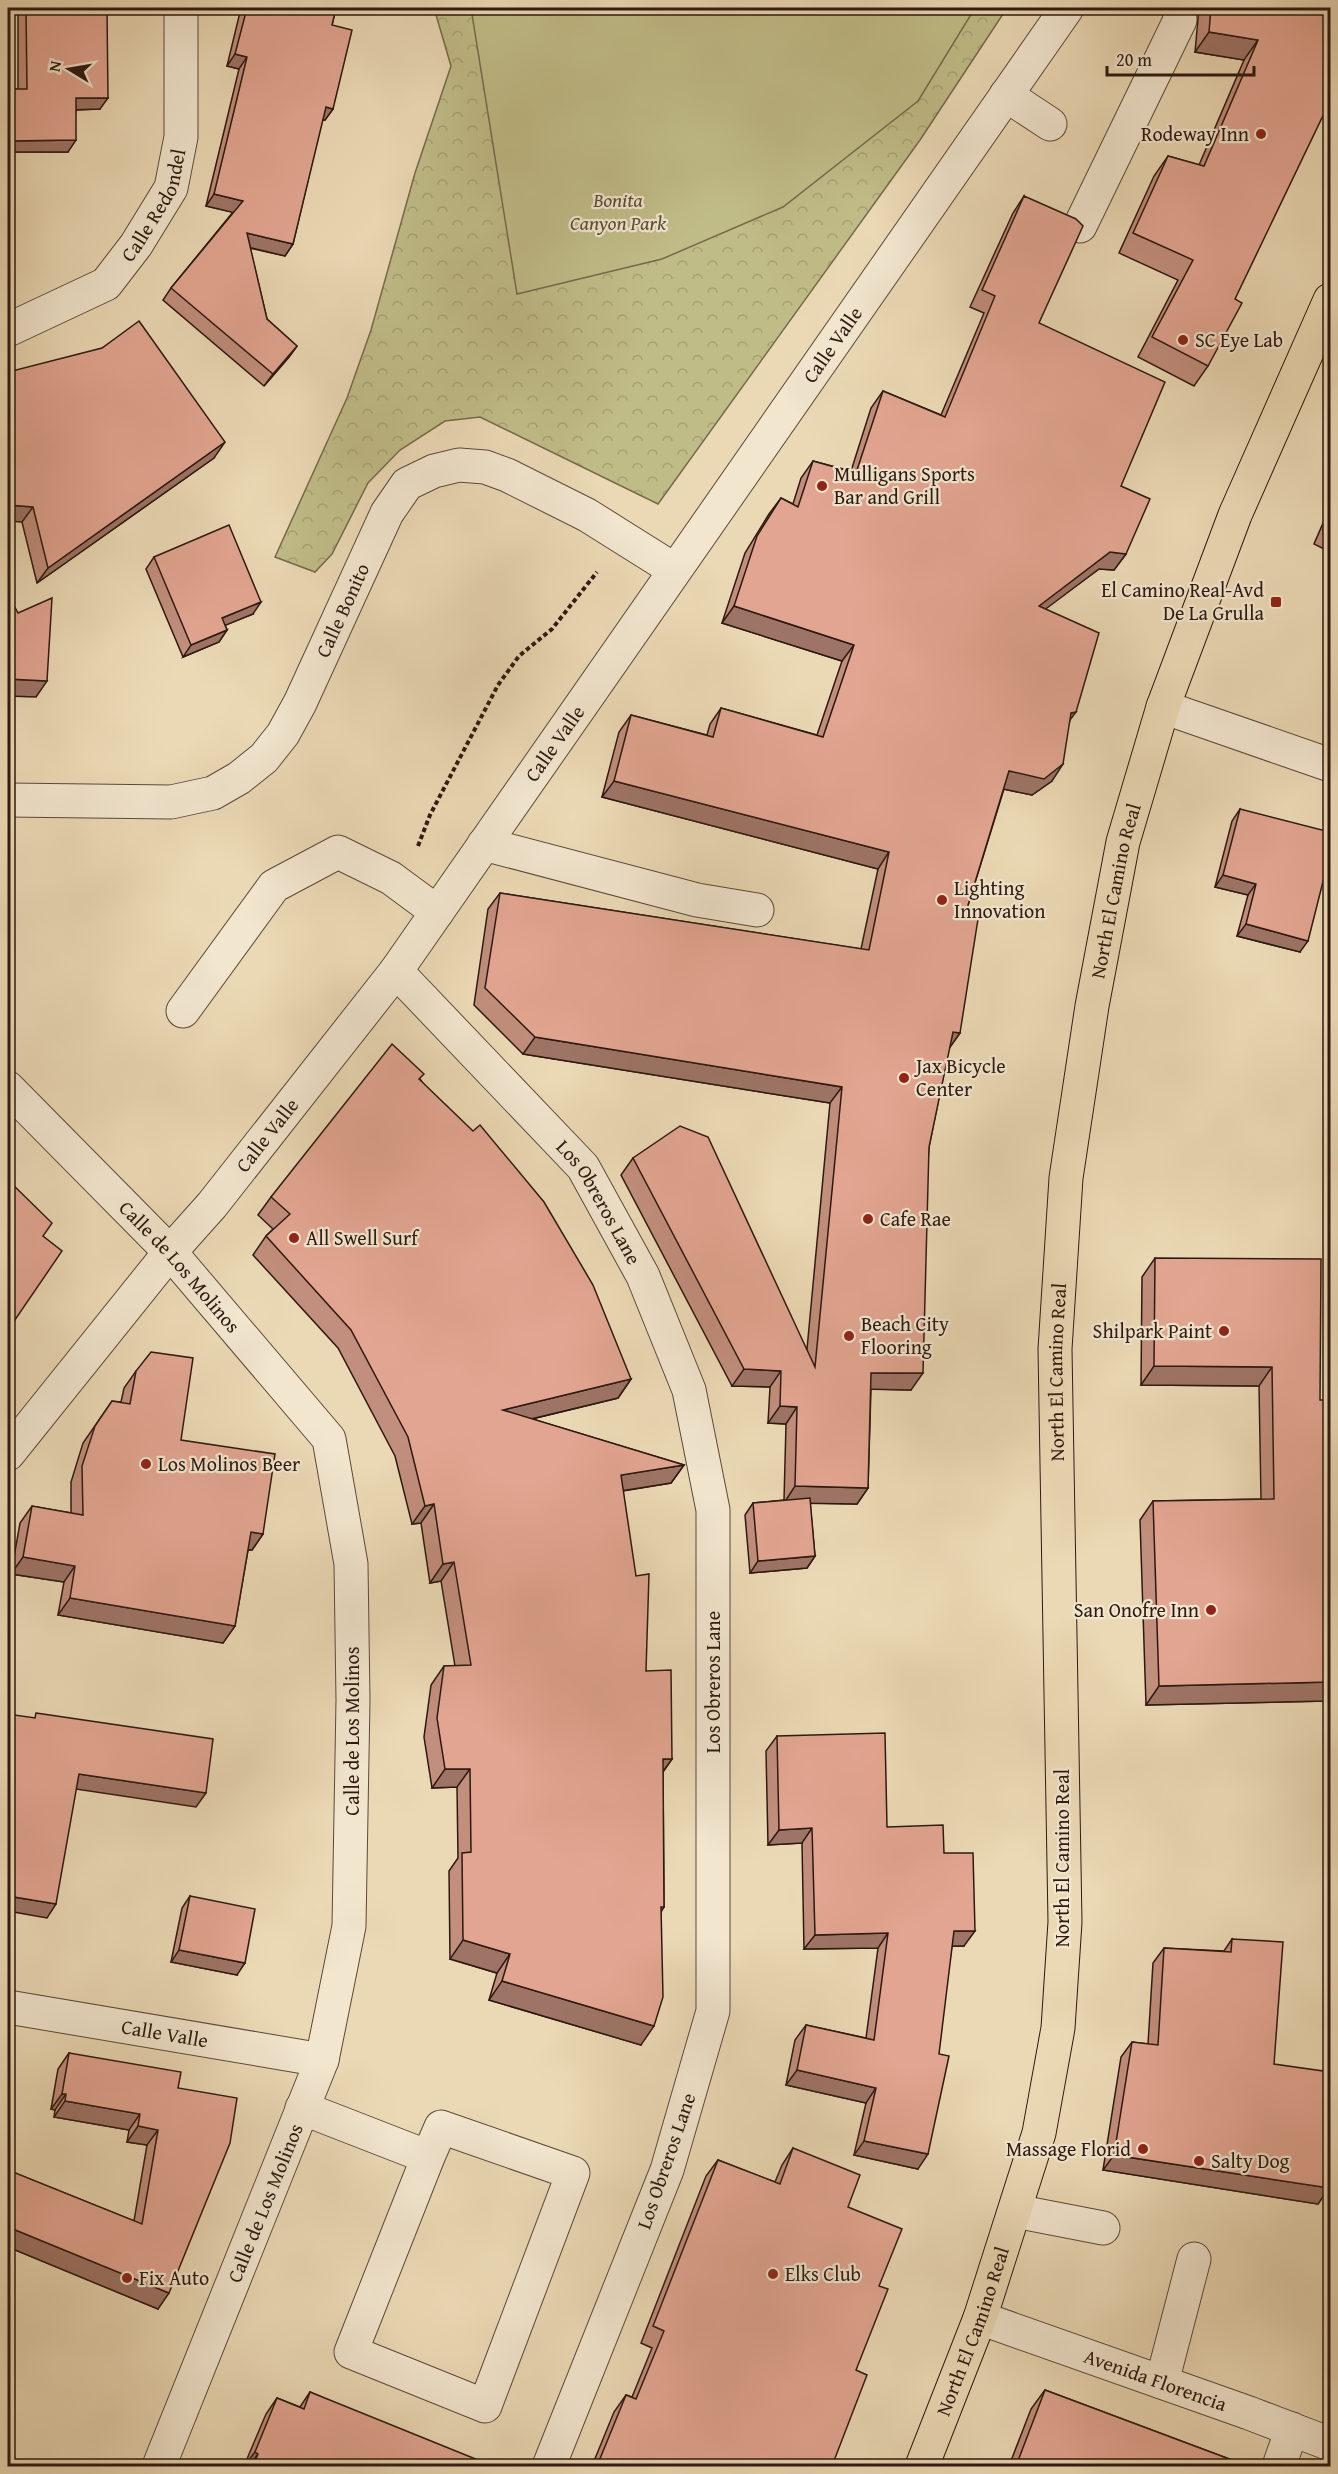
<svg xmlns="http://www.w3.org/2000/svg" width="1338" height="2474" viewBox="0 0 1338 2474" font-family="'Gentium Book Plus',serif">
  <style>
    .park { fill: url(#park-crowns); stroke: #766a4c; stroke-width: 1.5 }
    .garden { fill: #c0bc88; stroke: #766a4c; stroke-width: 1.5 }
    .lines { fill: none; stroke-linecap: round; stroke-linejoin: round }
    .minor-casing { stroke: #5c493a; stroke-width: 35 }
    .major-casing { stroke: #2d1911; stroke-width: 35 }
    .path { stroke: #2d1911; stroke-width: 4; stroke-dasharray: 4.5 3; stroke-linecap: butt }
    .minor { stroke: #f2e6cf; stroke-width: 33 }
    .major { stroke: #ebd9b5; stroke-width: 33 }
    .wall { fill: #c28e7d; stroke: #2d1911; stroke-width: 1.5 }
    .shaded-wall { fill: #9e7466; stroke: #2d1911; stroke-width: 1.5 }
    .building { fill: #e2a591; stroke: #2d1911; stroke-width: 1.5 }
    .poi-dot { fill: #8f2418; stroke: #f2e6cf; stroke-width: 2 }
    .labels { text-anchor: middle; stroke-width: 4.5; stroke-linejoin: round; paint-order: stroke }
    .poi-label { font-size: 20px; fill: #2d1911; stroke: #f2e6cf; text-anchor: start }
    .park-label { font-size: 20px; font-style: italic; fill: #594a35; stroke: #f2e6cf }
    .street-label { font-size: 20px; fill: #2d1911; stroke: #f2e6cf }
  </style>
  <defs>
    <pattern id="park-crowns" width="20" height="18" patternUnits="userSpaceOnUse" patternTransform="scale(1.5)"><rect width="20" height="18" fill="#c0bc88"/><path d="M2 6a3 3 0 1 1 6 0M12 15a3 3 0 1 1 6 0" fill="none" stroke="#a5a174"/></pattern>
  </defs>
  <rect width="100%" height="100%" fill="#ebd9b5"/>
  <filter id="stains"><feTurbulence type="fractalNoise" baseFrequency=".00333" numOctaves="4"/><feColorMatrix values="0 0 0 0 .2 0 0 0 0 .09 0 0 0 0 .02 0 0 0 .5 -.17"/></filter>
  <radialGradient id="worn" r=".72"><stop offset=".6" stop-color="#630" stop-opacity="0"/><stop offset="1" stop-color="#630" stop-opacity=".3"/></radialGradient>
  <path class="park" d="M434,8H1007L920,140L658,504L480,417L445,421L400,450L368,483L332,554L315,572L275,557L347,398L371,330L415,173L451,66Z"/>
  <path class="garden" d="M471,8H975L918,101L783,207L662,259L517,294Z"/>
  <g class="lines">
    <defs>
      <g id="minor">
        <path d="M1006,95L1050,124"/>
        <path d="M1080,226L1180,20L1179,8"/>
        <path id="s1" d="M8,330L106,284L136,245L171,188L181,137V8"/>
        <path d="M1163,707L1330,765"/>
        <path id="s2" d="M8,800L171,802L213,793L239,778L264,758L283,734L300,703L387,513L407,484L434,471L459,465L485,467L507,475L587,515L673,569"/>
        <path d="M484,844L697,900L757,910"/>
        <path id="s3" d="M396,971L583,1167L643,1276L689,1390L713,1510V2011L667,2170L549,2466"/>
        <path d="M183,1011L274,886L338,852L391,878L437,912"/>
        <path id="s4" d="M8,1088L170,1252L329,1439L351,1564L353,1700L349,1926L322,2060L159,2466"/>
        <path id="s5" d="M8,1454L170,1252L212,1205L396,971L1067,8"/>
        <path id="s6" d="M8,2007L322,2060"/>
        <path d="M302,2108L428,2157L351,2352L485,2406L573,2173L441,2127L428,2157"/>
        <path d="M1015,2211L1103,2228"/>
        <path id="s7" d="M980,2318L1249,2413L1330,2444"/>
        <path d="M1162,2382L1194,2259"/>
        <path d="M1279,2466L1292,2429"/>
      </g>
      <g id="major">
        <path id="s8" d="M922,2466L980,2318L1039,2133L1058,2028L1065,1922L1055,1349L1066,1178L1092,1006L1123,842L1163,707L1235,515L1330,300"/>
      </g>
    </defs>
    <use href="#minor" class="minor-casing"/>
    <use href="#major" class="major-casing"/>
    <path class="path" d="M418,846L430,815L498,685L519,656L552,629L597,572"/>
    <use href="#minor" class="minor"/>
    <use href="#major" class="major"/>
  </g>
  <g class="wall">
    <path d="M18,8H107L100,109L76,110L68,152H8V89H18Z"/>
    <path d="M241,8H336L332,25L333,109L325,120H322L293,244L285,256L250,248L267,319L297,346L289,357L264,386L163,300L171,288L233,212L206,206L239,69L227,66Z"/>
    <path d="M1199,8H1330L1235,299L1208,366L1194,386L1138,357L1178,280L1119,253L1154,176L1168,156L1199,165L1244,60L1195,52Z"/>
    <path d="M1024,196L1039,323L1121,486L1126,554L1114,570L1099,569L1045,609L1070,720L1052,781L1032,795L1004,789L965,915L960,1033L949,1048L929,1147L911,1390L871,1389L868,1488L857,1504L810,1503L815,1556L807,1568L750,1573L745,1515L753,1503L784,1500L786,1424L768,1423L770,1387L732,1386L621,1175L633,1158L807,1349L830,1103L523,1054L474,1005L488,909L500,893L861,949L878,869L602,797L619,732L631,715L707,735L710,724L721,708L817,735L842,661L722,623L745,553L769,514L781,498L793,504L801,478L813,461L851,471L871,408L883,391L941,415L984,313L970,307L1013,213Z"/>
    <path d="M8,372L214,458L37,583L22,522Z"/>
    <path d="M1330,507V552L1314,544Z"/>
    <path d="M154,557L253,614L225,625L227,630L219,642L183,657L146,569Z"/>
    <path d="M1240,809L1300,952L1237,936L1248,895L1215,887L1232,821Z"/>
    <path d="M420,1079L631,1379L618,1398L532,1419L684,1465L671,1483L623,1491L646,1671L672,1759L663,1772L664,1907L661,1912L641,2045L489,2000L497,1973L450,1959L449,1871L458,1858L457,1787L432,1788L424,1737L431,1685L444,1666H455L441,1581L430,1583L421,1523L412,1524L395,1456L338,1348L253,1255L266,1236L273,1229L258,1215L271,1197Z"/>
    <path d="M1155,1258L1320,1400L1327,1701L1146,1705L1140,1520L1153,1501L1261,1499L1259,1386L1141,1385L1142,1277Z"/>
    <path d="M136,1371L181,1440L263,1534L252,1550H248L235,1626L223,1643L58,1615L64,1582L11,1574L20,1523L32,1506L71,1513V1482L83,1443L112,1401L121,1402L124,1388Z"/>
    <path d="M777,1736L887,1827L944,1853L964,1946H952L918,2169L854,2155L866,2103L786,2085L795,2040L806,2025L866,2038L878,1948L804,1949L802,1843L768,1845L766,1751Z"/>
    <path d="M190,1896L237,1975L171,1962L182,1908Z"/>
    <path d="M1232,1939L1274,2064L1329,2188L1318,2204L1103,2170L1121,2057L1132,2042L1148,2044L1153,1963L1164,1948L1224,1951Z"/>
    <path d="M69,2053L178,2088L158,2309L8,2247V2170L134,2221L147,2145L127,2142L129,2130L54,2117L55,2110L51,2109L58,2069Z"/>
    <path d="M793,2148L848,2207L879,2286L856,2370L832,2466H592L614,2412L626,2395L632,2397L652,2348L641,2343L706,2176L718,2160L775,2182L782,2165Z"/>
    <path d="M1045,2390L1248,2466H1009L1031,2409Z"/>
    <path d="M310,2392L476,2466H244L266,2414L277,2398L300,2407Z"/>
  </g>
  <g class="shaded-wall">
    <path d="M1209,32L1258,40L1244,60L1195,52Z"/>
    <path d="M235,54L247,57L239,69L227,66Z"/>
    <path d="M76,98H108L100,109L68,110Z"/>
    <path d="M326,107L333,109L325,120L317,119Z"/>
    <path d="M76,140L68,152H8V141Z"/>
    <path d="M214,194L243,201L235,213L206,206Z"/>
    <path d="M247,233L293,244L285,256L239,245Z"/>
    <path d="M297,346L289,357L264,386L273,374Z"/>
    <path d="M225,442L214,458L37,583L48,568Z"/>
    <path d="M8,505L33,507L22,522L8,521Z"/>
    <path d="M1110,552L1126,554L1114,570L1099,569L1027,623L1039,606Z"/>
    <path d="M261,602L253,614L214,630L222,618Z"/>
    <path d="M734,606L854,645L842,661L722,623Z"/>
    <path d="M227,630L219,642L183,657L191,645Z"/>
    <path d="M8,679L47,681L36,697L8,696Z"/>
    <path d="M1076,712L1064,728L1071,713Z"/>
    <path d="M1063,764L1052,781L1032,795L998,788L1009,771Z"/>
    <path d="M614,781L889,852L878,869L602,797Z"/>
    <path d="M1223,875L1256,884L1248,895L1215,887Z"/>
    <path d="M1246,924L1308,941L1300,952L1237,936Z"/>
    <path d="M953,1032L960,1033L948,1050Z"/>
    <path d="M535,1037L842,1087L830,1103L523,1054Z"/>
    <path d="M1154,1366L1272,1367L1259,1386L1141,1385Z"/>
    <path d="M744,1369L781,1371L770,1387L732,1386Z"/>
    <path d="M871,1373H923L911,1390L860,1389Z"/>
    <path d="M631,1379L618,1398L490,1429L503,1410Z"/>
    <path d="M780,1406L797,1407L786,1424L768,1423Z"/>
    <path d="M684,1465L671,1483L608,1493L621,1475Z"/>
    <path d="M795,1486L868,1488L857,1504L784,1503Z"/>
    <path d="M434,1504L421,1523L412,1524L425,1506Z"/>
    <path d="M251,1532L263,1534L252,1550L239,1549Z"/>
    <path d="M815,1556L807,1568L750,1573L758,1561Z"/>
    <path d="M23,1557L75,1566L64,1582L11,1574Z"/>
    <path d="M454,1562L441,1581L430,1583L443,1564Z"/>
    <path d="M70,1598L235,1626L223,1643L58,1615Z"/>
    <path d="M1330,1682V1696L1327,1701L1146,1705L1159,1686Z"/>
    <path d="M663,1759H672L659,1777Z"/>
    <path d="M445,1769H470L457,1787L432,1788Z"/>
    <path d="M79,1774L206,1793L196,1807L69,1788Z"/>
    <path d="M812,1828L802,1843L768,1845L779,1830Z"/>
    <path d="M8,1896L56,1904L47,1918L8,1911Z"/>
    <path d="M954,1931H975L964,1946H943Z"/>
    <path d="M888,1933L878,1948L804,1949L815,1935Z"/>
    <path d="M463,1940L510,1954L497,1973L450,1959Z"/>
    <path d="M179,1950L245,1963L237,1975L171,1962Z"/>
    <path d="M502,1981L654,2026L641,2045L489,2000Z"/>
    <path d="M797,2070L876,2088L866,2103L786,2085Z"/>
    <path d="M62,2094H66L55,2110L51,2109Z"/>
    <path d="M65,2101L140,2114L129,2130L54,2117Z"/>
    <path d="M138,2126L158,2130L147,2145L127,2142Z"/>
    <path d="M864,2141L928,2154L918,2169L854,2155Z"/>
    <path d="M1114,2155L1329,2188L1318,2204L1103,2170Z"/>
    <path d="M13,2229L169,2293L158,2309L8,2247V2238Z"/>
    <path d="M255,2452L258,2454L249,2466H244Z"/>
  </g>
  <g class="building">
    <path d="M26,8H107L108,98H76V140L8,141V89H27Z"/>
    <path d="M247,8H336L332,25L352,30L333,109L326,107L293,244L247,233L267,319L297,346L273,374L171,288L243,201L214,194L247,57L235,54Z"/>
    <path d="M1211,8H1330V101L1235,299L1242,303L1208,366L1152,337L1193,260L1133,233L1168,156L1204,166L1258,40L1209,32Z"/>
    <path d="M1024,196L1076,219L1083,226L1039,323L1165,382L1121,486L1150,499L1126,554L1110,552L1039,606L1099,633L1076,712L1071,713L1063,764L1044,779L1009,771L965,915L978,919L960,1033L953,1032L929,1147L923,1373H871L868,1488L795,1486L797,1407L780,1406L781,1371L744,1369L633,1158L680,1126L708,1137L815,1367L842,1087L535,1037L485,988L500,893L869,950L889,852L614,781L631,715L713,737L721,708L823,737L854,645L734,606L757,536L781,498L798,507L813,461L856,473L883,391L945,417L995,296L982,290Z"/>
    <path d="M139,321L225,442L48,568L33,507L8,505V372L102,348Z"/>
    <path d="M1330,514V533L1323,530Z"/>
    <path d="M229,525L261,602L222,618L227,630L191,645L154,557Z"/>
    <path d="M8,596H9L18,613L52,598L47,681L8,679Z"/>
    <path d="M1240,809L1330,832V854L1308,941L1246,924L1256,884L1223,875Z"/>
    <path d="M392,1044L424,1074L419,1079L473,1131L480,1125L544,1202L593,1285L631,1379L503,1410L684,1465L621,1475L636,1576L649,1574L646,1671L671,1670L672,1759H663L664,1907H661L663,1997L654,2026L502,1981L510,1954L463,1940L462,1853L471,1852L470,1769H445L437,1718L444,1666L471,1665L454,1562L443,1564L434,1504L425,1506L408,1437L351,1330L266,1236L290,1214L271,1197Z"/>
    <path d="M8,1180L52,1223L43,1236L62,1251L8,1330Z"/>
    <path d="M1155,1258L1321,1259L1320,1400H1330V1682L1159,1686L1153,1501L1274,1499L1272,1367L1154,1366Z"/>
    <path d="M151,1352L193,1358L181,1440L275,1454L263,1534L251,1532L235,1626L70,1598L75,1566L23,1557L32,1506L83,1515L82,1466L95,1426L112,1401L130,1404L136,1371Z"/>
    <path d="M810,1498L815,1556L758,1561L753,1503Z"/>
    <path d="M36,1713L213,1739L206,1793L79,1774L56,1904L8,1896V1714L35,1718Z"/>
    <path d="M885,1733L887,1827L943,1825L944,1853H973L975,1931H954L939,2054L949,2056L928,2154L864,2141L876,2088L797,2070L806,2025L874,2040L888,1933L815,1935L812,1828L779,1830L777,1736Z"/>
    <path d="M190,1896L255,1909L245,1963L179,1950Z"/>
    <path d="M1232,1939L1283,1942L1274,2064L1330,2072V2177L1329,2188L1114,2155L1132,2042L1158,2045L1164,1948L1231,1952Z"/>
    <path d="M69,2053L181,2072L178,2088L237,2098L230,2143L169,2293L13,2229L8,2244V2170L142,2224L158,2130L138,2126L140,2114L65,2101L66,2094H62Z"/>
    <path d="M793,2148L860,2175L848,2207L902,2229L879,2286L888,2289L856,2370L867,2375L832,2466H597L626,2395L636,2399L664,2331L653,2326L718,2160L780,2184Z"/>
    <path d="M1045,2390L1248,2466H1016Z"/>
    <path d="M310,2392L478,2460L476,2466H253L258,2454L255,2452L277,2398L304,2409Z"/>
  </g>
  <g class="poi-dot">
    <circle cx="1261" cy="134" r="6"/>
    <circle cx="1183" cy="340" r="6"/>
    <circle cx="822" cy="486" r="6"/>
    <rect x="1270" y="596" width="12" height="12" rx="3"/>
    <circle cx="942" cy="900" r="6"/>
    <circle cx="904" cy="1078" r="6"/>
    <circle cx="868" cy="1219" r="6"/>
    <circle cx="294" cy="1238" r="6"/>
    <circle cx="1224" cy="1331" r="6"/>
    <circle cx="849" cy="1336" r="6"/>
    <circle cx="146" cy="1464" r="6"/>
    <circle cx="1211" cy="1610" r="6"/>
    <circle cx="1143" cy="2149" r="6"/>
    <circle cx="1199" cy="2161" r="6"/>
    <circle cx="773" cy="2274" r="6"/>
    <circle cx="127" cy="2278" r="6"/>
  </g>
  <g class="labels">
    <g class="poi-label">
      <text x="1249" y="141" text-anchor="end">Rodeway Inn</text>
      <text x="1195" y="347">SC Eye Lab</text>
      <text x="834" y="481">Mulligans Sports<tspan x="834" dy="23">Bar and Grill</tspan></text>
      <text x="1264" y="597" text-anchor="end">El Camino Real-Avd<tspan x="1264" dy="23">De La Grulla</tspan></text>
      <text x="954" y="895">Lighting<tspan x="954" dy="23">Innovation</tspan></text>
      <text x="916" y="1073">Jax Bicycle<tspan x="916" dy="23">Center</tspan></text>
      <text x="880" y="1226">Cafe Rae</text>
      <text x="306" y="1245">All Swell Surf</text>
      <text x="861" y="1331">Beach City<tspan x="861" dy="23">Flooring</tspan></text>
      <text x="1212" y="1338" text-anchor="end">Shilpark Paint</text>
      <text x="158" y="1471">Los Molinos Beer</text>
      <text x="1199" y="1617" text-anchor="end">San Onofre Inn</text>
      <text x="1131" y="2156" text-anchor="end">Massage Florid</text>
      <text x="1211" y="2168">Salty Dog</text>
      <text x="785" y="2281">Elks Club</text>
      <text x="139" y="2285">Fix Auto</text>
    </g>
    <g class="park-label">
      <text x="618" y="207">Bonita<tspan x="618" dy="23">Canyon Park</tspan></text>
    </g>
    <g class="street-label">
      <text dy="7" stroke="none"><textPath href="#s1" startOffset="202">Calle Redondel</textPath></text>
      <text dy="7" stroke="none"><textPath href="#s5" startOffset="1383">Calle Valle</textPath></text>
      <text dy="7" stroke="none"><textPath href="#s2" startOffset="436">Calle Bonito</textPath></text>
      <text dy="7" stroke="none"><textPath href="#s5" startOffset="897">Calle Valle</textPath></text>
      <text dy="7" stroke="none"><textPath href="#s8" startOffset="1602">North El Camino Real</textPath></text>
      <text dy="7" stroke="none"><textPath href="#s5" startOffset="411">Calle Valle</textPath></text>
      <text dy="7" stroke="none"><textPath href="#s3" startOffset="309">Los Obreros Lane</textPath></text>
      <text dy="7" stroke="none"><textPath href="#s4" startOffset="248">Calle de Los Molinos</textPath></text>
      <text dy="7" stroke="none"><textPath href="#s8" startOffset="1116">North El Camino Real</textPath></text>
      <text transform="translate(713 1682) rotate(-90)" y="7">Los Obreros Lane</text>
      <text transform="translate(352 1731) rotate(-90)" y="7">Calle de Los Molinos</text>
      <text transform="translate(1062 1858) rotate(-90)" y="7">North El Camino Real</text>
      <text dy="7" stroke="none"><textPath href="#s6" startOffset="159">Calle Valle</textPath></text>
      <text transform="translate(666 2161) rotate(-71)" y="7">Los Obreros Lane</text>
      <text transform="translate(265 2203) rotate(-68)" y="7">Calle de Los Molinos</text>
      <text dy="7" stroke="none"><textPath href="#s8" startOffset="144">North El Camino Real</textPath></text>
      <text dy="7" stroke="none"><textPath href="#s7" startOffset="186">Avenida Florencia</textPath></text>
    </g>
  </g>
  <rect width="1338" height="2474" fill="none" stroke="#ebd9b5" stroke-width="30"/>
  <rect x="9" y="9" width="1320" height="2456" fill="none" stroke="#2d1911" stroke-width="3"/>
  <rect x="15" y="15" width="1308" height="2444" fill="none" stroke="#2d1911" stroke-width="1.5"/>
  <g transform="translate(69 69) rotate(281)" stroke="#f2e6cf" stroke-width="4.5" paint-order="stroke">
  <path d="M0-4.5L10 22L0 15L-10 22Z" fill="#2d1911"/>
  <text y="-9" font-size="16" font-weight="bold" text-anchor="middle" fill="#2d1911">N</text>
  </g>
  <path d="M1107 66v9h147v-9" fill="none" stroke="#2d1911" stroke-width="3"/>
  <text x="1116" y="66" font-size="18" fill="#2d1911" stroke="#f2e6cf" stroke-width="4.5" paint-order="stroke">20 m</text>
  <rect width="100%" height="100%" filter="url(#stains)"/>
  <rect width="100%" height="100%" fill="url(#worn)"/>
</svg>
